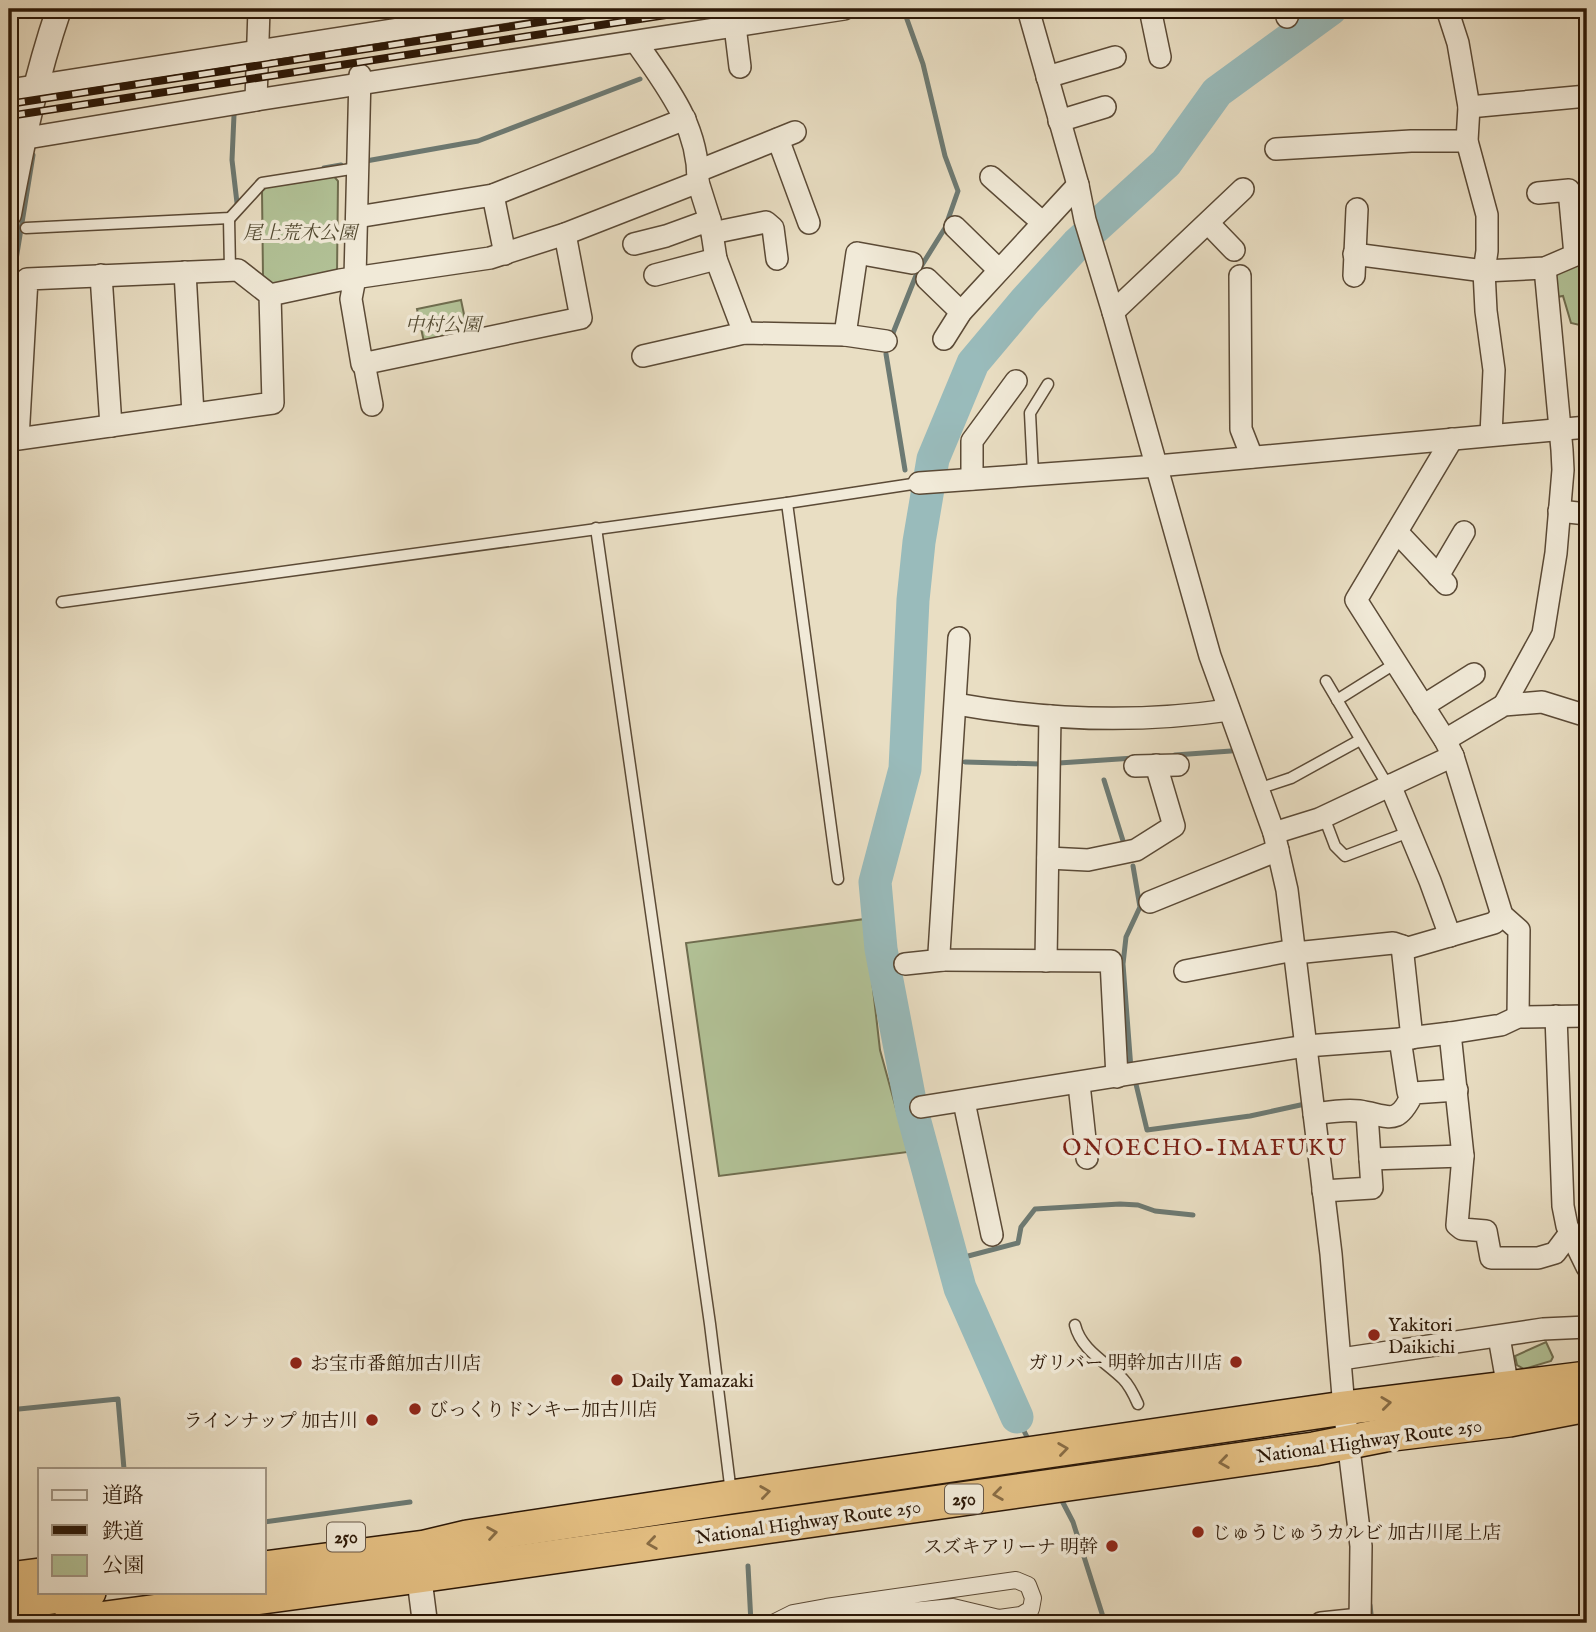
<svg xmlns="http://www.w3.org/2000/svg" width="1596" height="1632" viewBox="0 0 1596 1632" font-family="'IM FELL English','Noto Serif JP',serif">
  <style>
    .green { fill: #b2c297; stroke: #6f6d4f; stroke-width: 2 }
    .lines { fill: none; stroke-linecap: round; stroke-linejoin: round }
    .stream { stroke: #6d7a73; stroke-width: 5 }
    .river { stroke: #9bb; stroke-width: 33 }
    .service-casing { stroke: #5b4a36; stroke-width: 13 }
    .pedestrian-casing { stroke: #5b4a36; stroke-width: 18 }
    .minor-casing { stroke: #5b4a36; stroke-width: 24 }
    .tertiary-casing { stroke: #5b4a36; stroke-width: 27 }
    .trunk-casing { stroke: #2c1807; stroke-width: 36 }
    .service { stroke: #f1ead8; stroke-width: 10 }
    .pedestrian { stroke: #f1ead8; stroke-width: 16 }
    .minor { stroke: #f1ead8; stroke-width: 21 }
    .tertiary { stroke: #f1ead8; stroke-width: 24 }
    .trunk { stroke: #e4bf82; stroke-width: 33 }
    .rail-casing { stroke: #2c1807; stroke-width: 8 }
    .rail { stroke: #f1ead8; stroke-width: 5; stroke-dasharray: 16; stroke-linecap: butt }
    .oneway { stroke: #886c44 }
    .poi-dot { fill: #8f2418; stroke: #f1ead8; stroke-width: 2.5 }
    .labels { text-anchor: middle; stroke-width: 7; stroke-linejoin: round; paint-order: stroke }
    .shield { fill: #f1ead8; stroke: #675746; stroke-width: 2 }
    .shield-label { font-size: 18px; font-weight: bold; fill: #2c1807 }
    .park-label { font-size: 19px; font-style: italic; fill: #544b32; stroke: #f1ead8 }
    .poi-label { font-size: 19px; fill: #2c1807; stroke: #f1ead8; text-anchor: start }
    .street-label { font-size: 19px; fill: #2c1807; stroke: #f1ead8 }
    .quarter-label { font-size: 23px; letter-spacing: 2px; fill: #7a1f14; stroke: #f1ead8 }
  </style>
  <rect width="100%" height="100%" fill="#e9dec3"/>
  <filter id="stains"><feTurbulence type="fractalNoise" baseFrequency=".00286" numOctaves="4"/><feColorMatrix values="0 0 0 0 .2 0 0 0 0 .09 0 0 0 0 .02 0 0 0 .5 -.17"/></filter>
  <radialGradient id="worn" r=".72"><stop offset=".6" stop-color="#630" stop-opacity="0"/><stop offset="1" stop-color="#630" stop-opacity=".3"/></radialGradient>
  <g class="green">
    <path d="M332,174L338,181L337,274L272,285L263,277L262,191L269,185Z"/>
    <path d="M1587,258V329L1582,330L1580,325L1571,323L1563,296L1557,297L1550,270Z"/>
    <path d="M461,300L469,338L425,347L417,309Z"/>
    <path d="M865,919L880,1050L908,1152L719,1176L686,943Z"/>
    <path d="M1546,1342L1553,1357L1551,1361L1524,1369L1517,1365L1515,1356Z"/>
  </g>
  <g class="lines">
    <g class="stream">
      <path d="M234,115L232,160L237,203"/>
      <path d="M366,161L478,141L640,79"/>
      <path d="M324,168L341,165"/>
      <path d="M9,318L14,272L33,155"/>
      <path d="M893,333L917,273L945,228L958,191L945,156L923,64L904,11"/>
      <path d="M886,354L905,470"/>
      <path d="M1175,755L1231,751"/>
      <path d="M965,762L1040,764"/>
      <path d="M1059,763L1134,758"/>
      <path d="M1104,780L1124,844"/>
      <path d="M1131,1069L1123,964L1126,937L1140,907L1133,866"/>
      <path d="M1135,1080L1147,1130L1250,1116L1305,1104"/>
      <path d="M953,1260L1018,1243L1021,1227L1035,1209L1120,1204L1138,1205L1155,1211L1193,1215"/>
      <path d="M9,1410L118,1399L124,1469"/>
      <path d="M1017,1417L1030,1443"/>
      <path d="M1060,1497L1073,1522L1105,1623"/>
      <path d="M264,1522L410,1502"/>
      <path d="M748,1566L751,1623"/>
      <path d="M1370,1605L1372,1623"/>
      <path d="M1464,1623L1496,1618L1571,1621L1587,1611"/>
    </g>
    <path class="river" d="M1017,1417L960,1288L912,1111L881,949L875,882L905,769L913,600L919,542L933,459L973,363L1025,301L1077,244L1166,163L1217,92L1331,9"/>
    <defs>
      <g id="service">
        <path d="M229,218L230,270"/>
        <path d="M26,228L230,218L262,183L357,168"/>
        <path d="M1033,474L1030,413L1048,384"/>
        <path d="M787,503L838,879"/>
        <path d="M596,528L710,1324L731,1493"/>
        <path d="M62,602L787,503L919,483"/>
        <path d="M1326,681L1388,786"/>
        <path d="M1337,700L1396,663"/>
        <path d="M1258,789L1291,778L1360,740"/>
        <path d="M1324,817L1335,846L1345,856L1409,832"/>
        <path d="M1075,1325C1081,1350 1106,1362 1123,1379C1130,1386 1134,1395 1138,1404"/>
      </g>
      <path id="pedestrian" d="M773,1623L793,1613L826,1607L1016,1580L1028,1585L1033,1598L1031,1609L1021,1615L999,1618L953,1607L786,1623"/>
      <g id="minor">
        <path d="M1028,9L1078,185L1085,220L1113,312L1210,656L1274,833L1287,890L1331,1254L1344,1408L1361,1546L1360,1623"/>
        <path d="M1150,9L1160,57"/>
        <path d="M1447,9L1458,43L1469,107L1467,141L1487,215V251L1484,271L1486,311L1494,370L1491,435"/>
        <path d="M1287,17L1290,9"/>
        <path d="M735,26L740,67"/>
        <path d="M360,75L355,278L351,299L362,364L581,318L565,234"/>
        <path d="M1047,77L1115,57"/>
        <path d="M9,90L527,9"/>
        <path d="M256,100L259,9"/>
        <path d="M1469,107L1587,96"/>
        <path d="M1059,121L1105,107"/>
        <path d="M778,139L809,223"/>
        <path d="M9,141L256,100L844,9"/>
        <path d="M1276,149L1411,141H1467"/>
        <path d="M698,171L795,132"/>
        <path d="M991,177L1043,223"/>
        <path d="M698,182L710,220L716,259L744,333"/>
        <path d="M1538,193L1569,190L1575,255"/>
        <path d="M493,195L505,254"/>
        <path d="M357,217L493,195L685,119"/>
        <path d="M1208,223L1234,250"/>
        <path d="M955,227L999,270"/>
        <path d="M712,233L766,222L773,228L777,259"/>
        <path d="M634,244L666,236L710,220"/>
        <path d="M1354,254L1484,271L1545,268L1587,250"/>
        <path d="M185,272L193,414"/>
        <path d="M101,275L111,426"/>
        <path d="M655,275L716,259"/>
        <path d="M1240,276L1241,429L1252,457"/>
        <path d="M1354,276L1357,209"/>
        <path d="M927,279L961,312"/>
        <path d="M270,295L273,403L18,439L27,279L238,270L270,295L340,280L490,258L565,234L698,182C699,125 666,86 636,42"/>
        <path d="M1113,312L1243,189"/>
        <path d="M845,335L857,253L912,263"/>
        <path d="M944,339L961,312L1078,185"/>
        <path d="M643,356L744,333L845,335L886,341"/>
        <path d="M364,363L372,405"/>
        <path d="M1452,439L1356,600L1445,740L1453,756L1502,915L1519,930L1518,1017"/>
        <path d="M972,479V441L1016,381"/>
        <path d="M919,483L1157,466L1587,427"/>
        <path d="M1559,511L1587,514"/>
        <path d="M1397,532L1446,584"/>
        <path d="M1438,576L1464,532"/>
        <path d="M959,638L939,953L943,960L1111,961L1117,1077"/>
        <path d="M956,704C1045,720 1140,723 1229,710"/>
        <path d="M1504,705L1543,634L1556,553L1563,470L1562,450L1545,268"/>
        <path d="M1423,706L1474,674"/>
        <path d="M1445,740L1504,705L1542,702L1587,716"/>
        <path d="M1135,766L1178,765"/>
        <path d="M1390,785L1430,881L1450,936"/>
        <path d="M1274,833L1319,819L1453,756"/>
        <path d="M1048,858L1088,860L1136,850L1174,826L1156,765"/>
        <path d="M1150,902L1278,850"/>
        <path d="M1402,946L1412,1038"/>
        <path d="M1295,953L1393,943L1408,948L1494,923L1502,915"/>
        <path d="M1046,961L1050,716"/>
        <path d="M905,964L943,960"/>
        <path d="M1185,971L1294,950"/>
        <path d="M1556,1016L1563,1206L1567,1226L1587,1267"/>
        <path d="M1450,1033L1463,1156L1457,1225L1462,1229L1486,1231L1491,1258H1538L1555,1253L1570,1233"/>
        <path d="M1400,1039L1408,1092L1413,1093"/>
        <path d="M1079,1084L1087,1158"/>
        <path d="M964,1102L992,1235"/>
        <path d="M921,1107L1306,1046L1400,1039L1450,1033L1501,1025L1518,1017L1587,1016"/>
        <path d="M1314,1114C1328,1112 1345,1109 1359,1111C1390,1116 1397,1127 1413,1093L1457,1090"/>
        <path d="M1370,1159L1463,1156"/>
        <path d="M1323,1191L1372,1188L1367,1114"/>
        <path d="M1499,1337L1508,1388"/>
        <path d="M1341,1359L1543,1329L1587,1327"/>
        <path d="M1321,1623L1360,1619"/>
      </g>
      <g id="tertiary">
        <path d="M9,214C22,144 36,76 59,9"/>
        <path d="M422,1561L419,1576L425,1623"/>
      </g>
      <g id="trunk">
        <path d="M264,1568L425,1547L467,1537L731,1497L1344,1408L1587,1378"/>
        <path d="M9,1579L40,1575"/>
        <path d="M9,1603L89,1592"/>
        <path d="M69,1623L419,1576L1314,1449L1385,1435L1509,1420L1587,1405"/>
      </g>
    </defs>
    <use href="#service" class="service-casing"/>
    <use href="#pedestrian" class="pedestrian-casing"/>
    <use href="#minor" class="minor-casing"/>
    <use href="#tertiary" class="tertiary-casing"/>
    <use href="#trunk" class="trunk-casing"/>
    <use href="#service" class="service"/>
    <use href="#pedestrian" class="pedestrian"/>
    <use href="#minor" class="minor"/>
    <use href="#tertiary" class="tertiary"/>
    <use href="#trunk" class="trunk"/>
    <defs>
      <g id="rail">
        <path d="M9,104L625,9"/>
        <path d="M9,116L705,9"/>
      </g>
    </defs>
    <use href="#rail" class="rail-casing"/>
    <use href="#rail" class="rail"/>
  </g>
  <defs><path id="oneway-chevron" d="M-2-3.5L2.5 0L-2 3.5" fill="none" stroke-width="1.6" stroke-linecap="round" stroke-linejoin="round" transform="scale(1.75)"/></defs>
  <g class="oneway">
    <use href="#oneway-chevron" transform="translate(1386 1403) rotate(-7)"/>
    <use href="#oneway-chevron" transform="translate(1063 1449) rotate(-8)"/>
    <use href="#oneway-chevron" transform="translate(1224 1462) rotate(172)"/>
    <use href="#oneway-chevron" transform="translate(765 1492) rotate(-8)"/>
    <use href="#oneway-chevron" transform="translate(998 1494) rotate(172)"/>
    <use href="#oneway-chevron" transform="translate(492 1533) rotate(-9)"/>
    <use href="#oneway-chevron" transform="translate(652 1543) rotate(172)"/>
  </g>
  <g class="poi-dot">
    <circle cx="1374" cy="1335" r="7"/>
    <circle cx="1236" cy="1362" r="7"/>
    <circle cx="296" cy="1363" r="7"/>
    <circle cx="617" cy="1380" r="7"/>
    <circle cx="415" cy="1409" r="7"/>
    <circle cx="372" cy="1420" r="7"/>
    <circle cx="1198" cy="1532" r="7"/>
    <circle cx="1112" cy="1546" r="7"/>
  </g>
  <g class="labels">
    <g class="shield">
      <rect x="945" y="1484.5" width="38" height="29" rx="5"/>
      <rect x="327" y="1522.5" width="38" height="29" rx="5"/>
    </g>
    <g class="shield-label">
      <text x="964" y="1505">250</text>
      <text x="346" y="1543">250</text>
    </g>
    <g class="park-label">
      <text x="300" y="239">尾上荒木公園</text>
      <text x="443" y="331">中村公園</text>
    </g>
    <g class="poi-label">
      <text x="1388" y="1331">Yakitori<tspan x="1388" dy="22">Daikichi</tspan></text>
      <text x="1222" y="1369" text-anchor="end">ガリバー 明幹加古川店</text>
      <text x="310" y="1370">お宝市番館加古川店</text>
      <text x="631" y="1387">Daily Yamazaki</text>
      <text x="429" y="1416">びっくりドンキー加古川店</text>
      <text x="358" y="1427" text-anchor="end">ラインナップ 加古川</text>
      <text x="1212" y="1539">じゅうじゅうカルビ 加古川尾上店</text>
      <text x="1098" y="1553" text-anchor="end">スズキアリーナ 明幹</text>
    </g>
    <g class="street-label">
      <text transform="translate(1369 1440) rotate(-8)" y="7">National Highway Route 250</text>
      <text transform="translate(808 1521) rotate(-8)" y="7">National Highway Route 250</text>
    </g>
    <g class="quarter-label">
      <text x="1205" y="1155">ONOECHO-IMAFUKU</text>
    </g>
  </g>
  <rect width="1596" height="1632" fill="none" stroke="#e9dec3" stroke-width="35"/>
  <rect x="10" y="10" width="1575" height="1611" fill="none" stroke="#2c1807" stroke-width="3.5"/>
  <rect x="18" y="18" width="1561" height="1597" fill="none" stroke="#2c1807" stroke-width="2"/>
  <rect x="38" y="1468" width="228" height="126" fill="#f1ead8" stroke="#a29684" stroke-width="2"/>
  <rect x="52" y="1490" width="35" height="10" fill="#f1ead8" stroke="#a29684" stroke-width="2"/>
  <text x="102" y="1502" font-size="21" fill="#2c1807">道路</text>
  <rect x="52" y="1525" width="35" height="10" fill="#2c1807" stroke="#a29684" stroke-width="2"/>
  <text x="102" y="1538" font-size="21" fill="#2c1807">鉄道</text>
  <rect x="52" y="1555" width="35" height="21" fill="#b2c297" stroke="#a29684" stroke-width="2"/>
  <text x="102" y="1572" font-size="21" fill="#2c1807">公園</text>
  <rect width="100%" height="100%" filter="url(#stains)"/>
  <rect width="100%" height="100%" fill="url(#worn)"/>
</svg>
